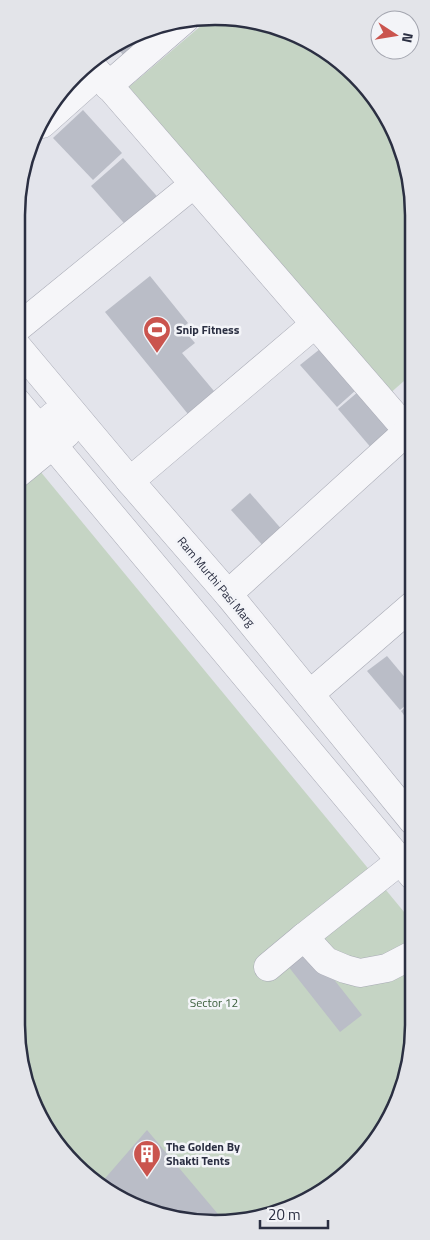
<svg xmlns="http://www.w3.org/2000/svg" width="430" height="1240" viewBox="0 0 430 1240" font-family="'Titillium Web',sans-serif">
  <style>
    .green { fill: #c5d4c4 }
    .building { fill: #babdc7 }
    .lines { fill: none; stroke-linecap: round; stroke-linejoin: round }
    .minor-casing { stroke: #a8aab5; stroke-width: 29 }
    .minor { stroke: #f6f6f9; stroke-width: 28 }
    .labels { text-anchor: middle; stroke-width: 5; stroke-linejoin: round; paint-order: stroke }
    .poi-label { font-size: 12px; font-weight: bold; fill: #2b2f42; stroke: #f3f4f8; text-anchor: start }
    .street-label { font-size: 12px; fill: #2b2f42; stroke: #f3f4f8 }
    .park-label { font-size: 12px; fill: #395d39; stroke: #f3f4f8 }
    .rim { fill: none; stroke: #2b2f42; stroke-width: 2.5 }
  </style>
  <rect width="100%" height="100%" fill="#e3e4eb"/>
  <g class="green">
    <path d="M209,19L266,23L315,43L364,84L393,127L412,189V374L388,395L129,87Z"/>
    <path d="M35,465L414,924V1025L407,1076L380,1136L326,1190L266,1217L189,1222L127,1203L66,1156L31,1101L16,1025V481Z"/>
  </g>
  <g class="building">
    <path d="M153,30L124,56L114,44L115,43Z"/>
    <path d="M83,110L122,153L93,180L53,138Z"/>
    <path d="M123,158L163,203L131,231L91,186Z"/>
    <path d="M150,276L188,323L182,328L195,343L182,353L219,397L192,419L105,312Z"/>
    <path d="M320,349L356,390L337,407L300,365Z"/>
    <path d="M359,391L394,432L373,450L338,409Z"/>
    <path d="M250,493L284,532L266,549L231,510Z"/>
    <path d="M387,656L413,687V699L400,710L367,671Z"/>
    <path d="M413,701V728L401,711Z"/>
    <path d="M306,944L362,1015L340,1032L284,961Z"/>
    <path d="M147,1130L223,1220L189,1222L127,1203L101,1183Z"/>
  </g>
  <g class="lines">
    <defs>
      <g id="minor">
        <path d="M91,65L413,437"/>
        <path d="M108,86L185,19"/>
        <path d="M42,124L98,74"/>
        <path d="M16,329L194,184"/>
        <path d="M16,345L130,481L228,594L413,821"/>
        <path d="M16,401L413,876"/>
        <path d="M16,447L53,416"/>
        <path d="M16,475L66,434"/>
        <path d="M130,481L315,324"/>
        <path d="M228,594L413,426"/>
        <path d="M310,694L413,605"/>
        <path d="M400,861L304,937L326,961L345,969L360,973L387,968L414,954"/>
        <path d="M268,967L304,937"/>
      </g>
    </defs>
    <use href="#minor" class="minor-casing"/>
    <use href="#minor" class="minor"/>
  </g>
  <defs>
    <symbol id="stadium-pin" viewBox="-11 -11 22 30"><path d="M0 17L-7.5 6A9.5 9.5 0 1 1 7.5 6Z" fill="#ca544e" stroke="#f3f4f8"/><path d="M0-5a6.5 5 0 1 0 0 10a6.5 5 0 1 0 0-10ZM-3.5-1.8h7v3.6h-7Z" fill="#fff"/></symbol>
    <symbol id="building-pin" viewBox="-11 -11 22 30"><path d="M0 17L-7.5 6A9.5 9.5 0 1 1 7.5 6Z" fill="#ca544e" stroke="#f3f4f8"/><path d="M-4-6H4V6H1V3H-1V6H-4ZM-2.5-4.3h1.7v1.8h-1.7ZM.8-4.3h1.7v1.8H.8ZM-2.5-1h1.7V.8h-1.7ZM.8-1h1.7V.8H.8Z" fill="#fff"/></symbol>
  </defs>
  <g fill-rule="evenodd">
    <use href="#stadium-pin" x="141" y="314" width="32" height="43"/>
    <use href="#building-pin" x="131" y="1138" width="32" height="43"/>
  </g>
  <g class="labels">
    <g class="poi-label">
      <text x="176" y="334">Snip Fitness</text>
      <text x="166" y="1151">The Golden By<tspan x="166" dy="14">Shakti Tents</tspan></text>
    </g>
    <g class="street-label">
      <text transform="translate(216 582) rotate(50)" y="4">Ram Murthi Pasi Marg</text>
    </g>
    <g class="park-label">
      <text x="214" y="1007">Sector 12</text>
    </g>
  </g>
  <path d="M0 0H430V1240H0ZM215 25H215A190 190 0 0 1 405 215V1025A190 190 0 0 1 215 1215H215A190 190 0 0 1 25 1025V215A190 190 0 0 1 215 25Z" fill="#e3e4e9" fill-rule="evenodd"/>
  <path class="rim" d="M215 25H215A190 190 0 0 1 405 215V1025A190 190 0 0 1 215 1215H215A190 190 0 0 1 25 1025V215A190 190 0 0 1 215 25Z"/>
  <g transform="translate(395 35) rotate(102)"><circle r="24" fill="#f3f4f8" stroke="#a3a5af"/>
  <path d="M0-4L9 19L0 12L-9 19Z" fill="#ca544e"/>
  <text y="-8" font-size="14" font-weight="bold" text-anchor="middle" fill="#2b2f42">N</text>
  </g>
  <path d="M260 1220v8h68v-8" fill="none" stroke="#2b2f42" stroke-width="2.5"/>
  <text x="268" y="1220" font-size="15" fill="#2b2f42" stroke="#f3f4f8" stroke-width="4" paint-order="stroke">20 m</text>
</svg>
